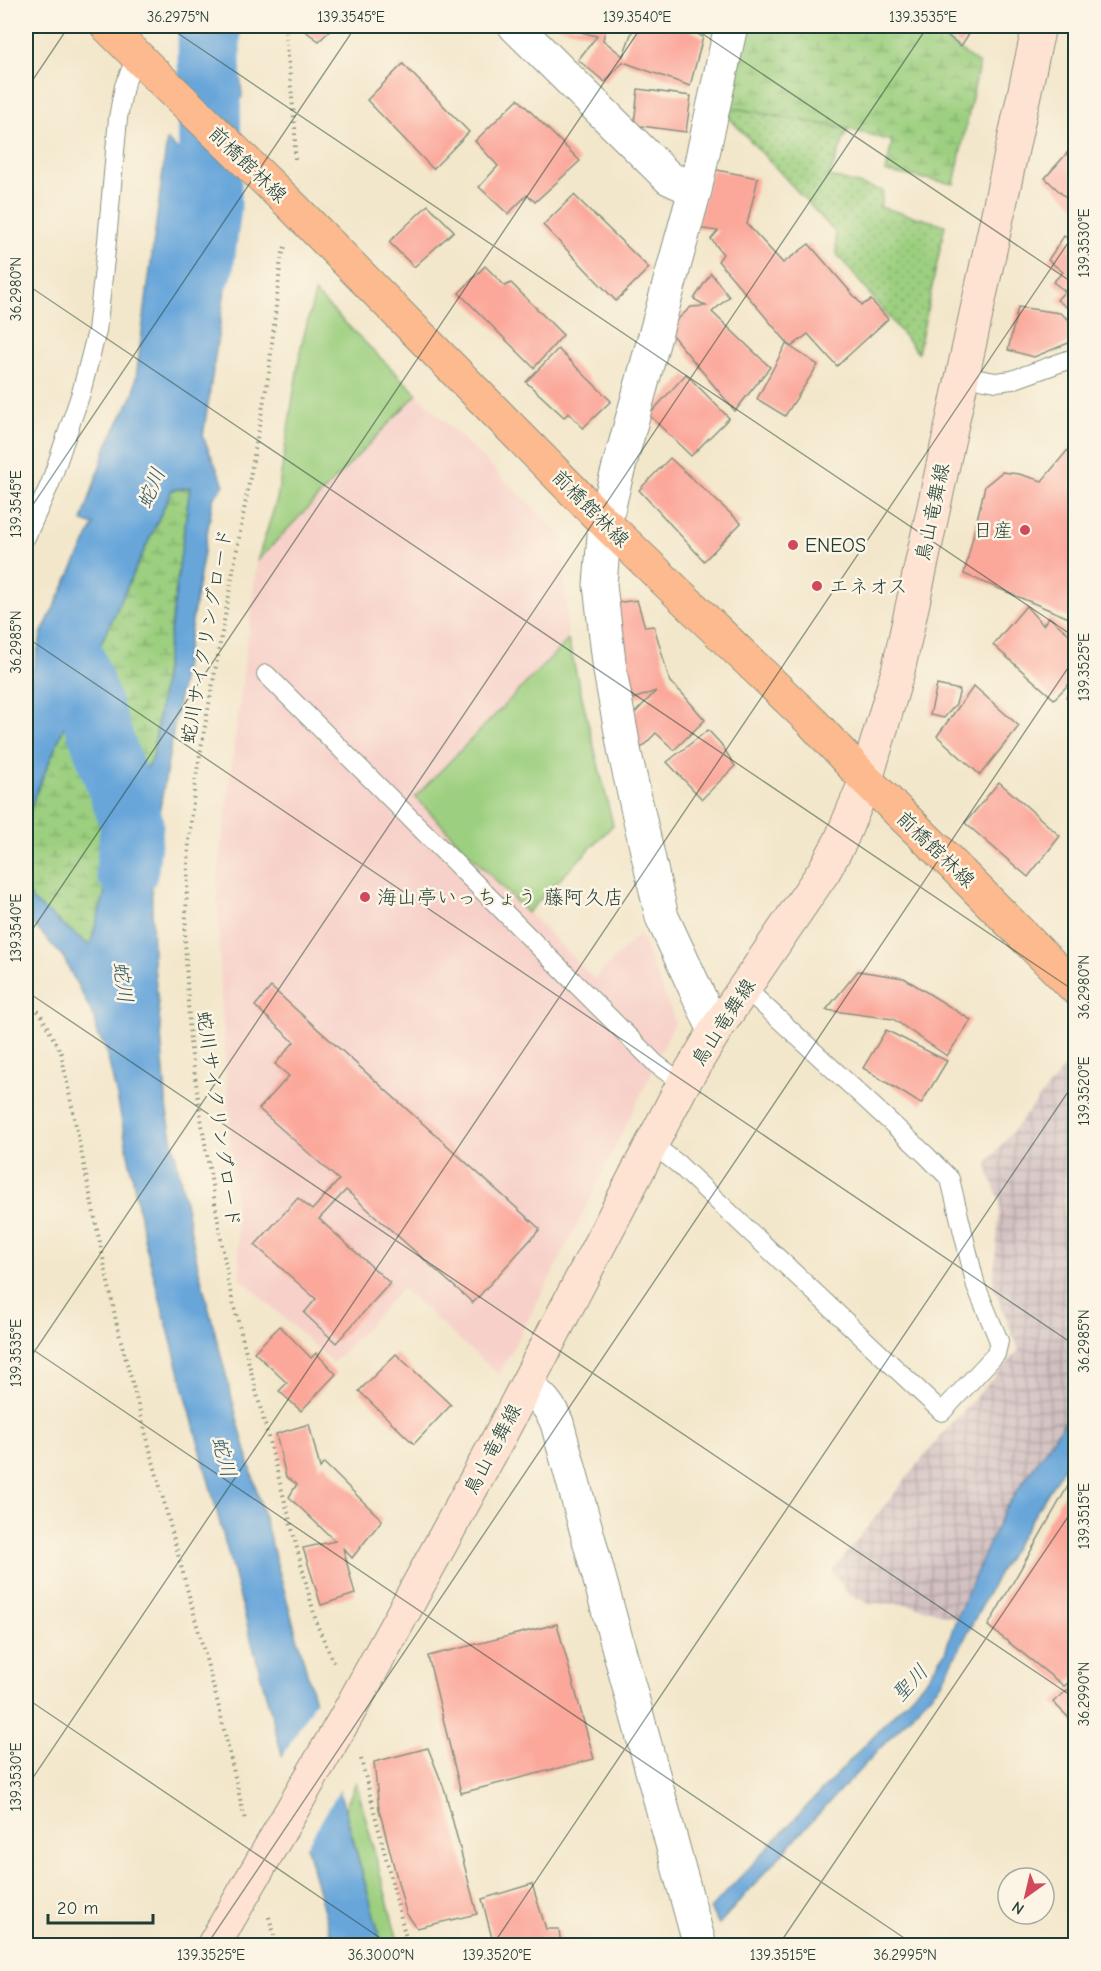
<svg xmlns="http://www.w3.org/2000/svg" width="1101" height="1971" viewBox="0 0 1101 1971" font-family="'Comic Neue','Klee One',sans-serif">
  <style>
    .built { fill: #f7d1c9 }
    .industrial { fill: url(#industrial-grid) }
    .green { fill: #9ccf7f; stroke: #5e865a; stroke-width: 1.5 }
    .wetland { fill: url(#wetland-marsh); stroke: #5e865a; stroke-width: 1.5 }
    .garden { fill: url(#garden-dots); stroke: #5e865a; stroke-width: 1.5 }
    .water { fill: #68a6da; stroke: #447287; stroke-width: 1.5 }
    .pier { fill: #f3e7cb }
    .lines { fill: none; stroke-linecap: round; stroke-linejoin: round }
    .river { stroke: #68a6da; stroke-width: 63 }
    .building { fill: #fba89b }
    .service-casing { stroke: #899280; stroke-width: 20 }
    .minor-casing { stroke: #899280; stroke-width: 35 }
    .tertiary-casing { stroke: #899280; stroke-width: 35 }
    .secondary-casing { stroke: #899280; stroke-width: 35 }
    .primary-casing { stroke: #899280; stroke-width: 35 }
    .path { stroke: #899280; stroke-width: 4; stroke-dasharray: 1.5 4.5; stroke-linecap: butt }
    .service { stroke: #fff; stroke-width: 18 }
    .minor { stroke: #fff; stroke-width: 33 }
    .tertiary { stroke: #fff; stroke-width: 33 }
    .secondary { stroke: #fee3d2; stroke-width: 33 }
    .primary { stroke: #fcba8e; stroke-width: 33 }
    .ticks { fill: none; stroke: #1f3d34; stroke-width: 1.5; stroke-opacity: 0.45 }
    .poi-dot { fill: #d1495b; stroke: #fcf5e5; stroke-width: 2 }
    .labels { text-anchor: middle; stroke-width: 5; stroke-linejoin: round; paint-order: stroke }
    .street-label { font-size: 20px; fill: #1f3d34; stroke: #fcf5e5 }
    .poi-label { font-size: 20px; fill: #1f3d34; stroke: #fcf5e5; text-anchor: start }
    .water-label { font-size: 21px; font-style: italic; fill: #355c66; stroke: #fcf5e5 }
    .neatline { fill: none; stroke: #1f3d34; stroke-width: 2 }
    .ticks-label { font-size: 15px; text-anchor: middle; fill: #1f3d34 }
  </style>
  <defs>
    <pattern id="industrial-grid" width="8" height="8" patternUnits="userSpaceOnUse" patternTransform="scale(1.5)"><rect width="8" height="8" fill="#d2bfc1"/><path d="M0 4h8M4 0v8" fill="none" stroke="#aa9c9e"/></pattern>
    <pattern id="wetland-marsh" width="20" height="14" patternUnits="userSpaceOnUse" patternTransform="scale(1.5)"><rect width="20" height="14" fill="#9ccf7f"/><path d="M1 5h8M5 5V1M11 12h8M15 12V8" fill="none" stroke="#7fa969"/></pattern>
    <pattern id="garden-dots" width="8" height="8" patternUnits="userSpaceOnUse" patternTransform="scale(1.5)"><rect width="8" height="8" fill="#9ccf7f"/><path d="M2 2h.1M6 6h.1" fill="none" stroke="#7fa969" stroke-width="1.8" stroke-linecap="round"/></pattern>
  </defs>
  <rect width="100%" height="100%" fill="#fcf5e5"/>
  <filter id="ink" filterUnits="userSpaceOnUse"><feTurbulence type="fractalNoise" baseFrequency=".0167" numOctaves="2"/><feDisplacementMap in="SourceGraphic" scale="12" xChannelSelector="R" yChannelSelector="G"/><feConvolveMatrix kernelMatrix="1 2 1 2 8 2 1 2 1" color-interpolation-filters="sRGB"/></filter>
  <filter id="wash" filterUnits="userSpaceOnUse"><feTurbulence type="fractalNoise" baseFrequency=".008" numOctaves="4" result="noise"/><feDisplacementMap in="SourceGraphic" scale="24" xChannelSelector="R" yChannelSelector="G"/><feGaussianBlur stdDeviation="1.35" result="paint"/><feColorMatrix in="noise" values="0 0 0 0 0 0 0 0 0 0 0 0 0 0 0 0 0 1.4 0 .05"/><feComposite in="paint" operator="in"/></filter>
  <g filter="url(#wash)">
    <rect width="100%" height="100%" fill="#f3e7cb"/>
    <path class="built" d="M417,394L562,536L568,640L415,797L594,979L640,933L675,1021L651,1074L573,1234L499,1375L402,1289L333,1363L240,1278L221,996L217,882L257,561Z"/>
    <path class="industrial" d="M1075,1054L1076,1399L1073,1410L1004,1510L956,1619L931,1610L904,1604L868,1603L847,1593L832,1571L943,1433L1019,1350L993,1285L1000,1203L986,1164Z"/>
    <g class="green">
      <path d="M172,26H198L206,62Z"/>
      <path d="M315,293L417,394L257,561L277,499L301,347Z"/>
      <path d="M568,640L613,825L527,913L415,797Z"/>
      <path d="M356,1782L399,1945H382L345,1809Z"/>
    </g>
    <g class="wetland">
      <path d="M743,26H927L979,64L954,184L886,172L892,141L848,129L728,107Z"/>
      <path d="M190,487L153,757L138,780L117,785L121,833L90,947L32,900L26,888V824L34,798L84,680L172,490Z"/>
    </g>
    <path class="garden" d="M728,107L848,129L829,176L883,191L880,207L945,225L918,353L837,254L835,232L723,111Z"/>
    <g class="water">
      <path d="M203,26H235L238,46L242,97L206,62Z"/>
      <path d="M167,139L237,210L203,437L224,485L213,499L151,861L153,956L161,1034L167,1112L198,1267L242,1437L382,1945H333L145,1243L118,1101L105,1046L96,1032L95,1019L63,957L26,916V888L32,900L90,946L121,833L117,785L138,780L153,757L190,487L172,490L84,680L34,798L26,824V700L42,632L94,525L82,521L107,445L134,393Z"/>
      <path d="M1075,1407V1453L1064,1467L1000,1570L942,1682L810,1823L719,1924L710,1909L927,1679L945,1652L956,1619L1004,1510Z"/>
    </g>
    <g class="pier">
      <path d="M165,136L169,137L240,208V213Z"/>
      <path d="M318,1696L342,1786L304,1850L280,1761Z"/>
    </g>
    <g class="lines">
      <g class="river">
        <path d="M202,268L210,207L209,26"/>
        <path d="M74,660L132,824L127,869"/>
      </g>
    </g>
    <g id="blocks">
      <g class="building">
        <path d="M298,26H335L319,41Z"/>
        <path d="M556,26H606L603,40L623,56L634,26H684L703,37L690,86L623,62L605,82L578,60L597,36Z"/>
        <path d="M935,26H970V32L961,46Z"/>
        <path d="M403,64L469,132L433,169L367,100Z"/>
        <path d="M638,89L691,96L686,132L634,125Z"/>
        <path d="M518,99L580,161L535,202L527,195L508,214L479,187L498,166L475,141Z"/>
        <path d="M1076,143V207L1045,178Z"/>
        <path d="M712,169L758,178L747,224L783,263L809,244L862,305L871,300L888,319L837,366L808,334L791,347L818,365L785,416L757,399L786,344L791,347L718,261L723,254L711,239L718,231L696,228Z"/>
        <path d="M574,195L649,268L616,301L543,225Z"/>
        <path d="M428,205L454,231L414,267L389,242Z"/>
        <path d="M1064,236L1076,245V314L1057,300L1065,291L1053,282L1063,272L1048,260Z"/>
        <path d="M485,266L505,286L511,283L563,335L534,368L459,293Z"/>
        <path d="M711,273L729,297L712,312L770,367L735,411L667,329L691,307L706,306L694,299Z"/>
        <path d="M1018,307L1060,313L1076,325V340L1034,357L1008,350Z"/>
        <path d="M558,349L611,401L583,428L569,413L564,417L526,382Z"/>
        <path d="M686,374L729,418L691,456L649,415Z"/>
        <path d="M1076,440V621L964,574L985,486L1002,472L1019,474L1042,481Z"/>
        <path d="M670,458L741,523L704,561L639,490Z"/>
        <path d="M637,600L645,627L654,626L670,682L682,693L705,720L674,750L656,733L639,750L631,717L656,691L633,699L614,638L615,603Z"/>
        <path d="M1026,606L1043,625L1049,617L1076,640V677L1054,699L993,645Z"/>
        <path d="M937,685L960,690L956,704L944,718L930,715Z"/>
        <path d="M974,686L1019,726L980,775L937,736Z"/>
        <path d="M1076,686V705L1066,697Z"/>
        <path d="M708,730L721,744L735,766L702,799L667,762Z"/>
        <path d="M999,782L1060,836L1028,877L965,823Z"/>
        <path d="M858,971L904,978L971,1020L947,1056L893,1019L826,1010Z"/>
        <path d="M271,987L540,1229L473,1303L346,1190L319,1219L390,1283L336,1343L304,1313L316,1299L255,1245L298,1198L312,1210L339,1180L259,1109L289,1076L275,1064L294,1042L255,1006Z"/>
        <path d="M886,1030L947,1061L921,1104L863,1068Z"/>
        <path d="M280,1326L311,1358L316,1353L336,1374L301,1411L279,1391L287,1383L254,1352Z"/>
        <path d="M396,1354L451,1405L414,1444L359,1391Z"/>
        <path d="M309,1424L320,1468L324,1463L382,1520L352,1558L343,1548L355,1594L321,1605L303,1548L335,1541L289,1497L297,1484L286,1477L276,1434Z"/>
        <path d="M1076,1472V1677L1064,1686L988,1626Z"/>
        <path d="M557,1624L594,1759L461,1793L428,1656Z"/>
        <path d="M1076,1683V1725L1053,1702Z"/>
        <path d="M428,1748L445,1791L477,1914L417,1928L406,1913L379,1809L374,1762Z"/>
        <path d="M532,1884L546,1929H559L561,1946H494L482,1899Z"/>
      </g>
    </g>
  </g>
  <g filter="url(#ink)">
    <use href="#blocks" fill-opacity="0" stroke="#899280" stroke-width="1.5"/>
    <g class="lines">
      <defs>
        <g id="service">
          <path d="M962,376L996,382L1012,380L1076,357"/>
          <path d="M26,537L50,484L81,393L97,331L107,241L118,118L124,86L137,55"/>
          <path d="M266,674L656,1064L683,1084"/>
          <path d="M652,1144L678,1164L942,1412L996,1354L999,1341L976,1286L950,1179L925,1154L745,988"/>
        </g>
        <g id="minor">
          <path d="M515,26L669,178L695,190"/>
          <path d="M715,1031L662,917L625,754L610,671L600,585L605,523L614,485L695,190L731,26"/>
        </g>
        <path id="tertiary" d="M526,1386C541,1396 550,1406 557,1423L700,1946"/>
        <path id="secondary" d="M213,1946L347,1715L495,1445L683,1084L715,1031L824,871L840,842L866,780L898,671L1039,26"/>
        <path id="primary" d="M107,26L147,66L291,205L605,523L812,722L866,780L942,854L1076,989"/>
      </defs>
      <use href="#service" class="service-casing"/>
      <use href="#minor" class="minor-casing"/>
      <use href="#tertiary" class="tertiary-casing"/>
      <use href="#secondary" class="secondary-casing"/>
      <use href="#primary" class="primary-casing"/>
      <g class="path">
        <path d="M285,26L295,128V159"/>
        <path d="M285,247L281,258L269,372L195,782L189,841L185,940L190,1042L202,1125L229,1287L317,1625L335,1665"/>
        <path d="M26,997L41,1015L61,1053L117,1326L218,1704L245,1820"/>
        <path d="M361,1759L408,1946"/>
        <path d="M269,1917L277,1946"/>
      </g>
      <use href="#service" class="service"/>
      <use href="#minor" class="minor"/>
      <use href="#tertiary" class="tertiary"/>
      <use href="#secondary" class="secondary"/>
      <use href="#primary" class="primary"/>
    </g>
  </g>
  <path class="ticks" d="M167,26L1076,638M691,26L1076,285M26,90L69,26M26,284L1076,992M26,515L356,26M26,637L1076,1346M26,939L642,26M26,991L1076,1699M26,1345L916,1946M26,1364L928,26M26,1698L392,1946M26,1788L1076,231M206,1946L1076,656M492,1946L1076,1080M778,1946L1076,1505M1065,1946L1076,1929"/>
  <g class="poi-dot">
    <circle cx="1025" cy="530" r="6"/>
    <circle cx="793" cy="545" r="6"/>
    <circle cx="817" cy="586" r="6"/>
    <circle cx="365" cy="897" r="6"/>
  </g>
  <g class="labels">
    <g class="street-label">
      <text transform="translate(248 164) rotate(44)" y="7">前橋館林線</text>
      <text transform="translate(591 508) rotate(45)" y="7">前橋館林線</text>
      <text transform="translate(932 512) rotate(-78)" y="7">鳥山竜舞線</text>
      <text transform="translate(206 636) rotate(-80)" y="7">蛇川サイクリングロード</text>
      <text transform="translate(936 849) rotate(44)" y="7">前橋館林線</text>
      <text transform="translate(723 1022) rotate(-57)" y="7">鳥山竜舞線</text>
      <text transform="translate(219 1119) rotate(82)" y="7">蛇川サイクリングロード</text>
      <text transform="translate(492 1449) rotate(-62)" y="7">鳥山竜舞線</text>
    </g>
    <g class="poi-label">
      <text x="1013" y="537" text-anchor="end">日産</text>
      <text x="805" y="552">ENEOS</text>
      <text x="829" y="593">エネオス</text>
      <text x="377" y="904">海山亭いっちょう 藤阿久店</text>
    </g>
    <g class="water-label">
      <text transform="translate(151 488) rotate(-67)" y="7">蛇川</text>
      <text transform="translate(123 982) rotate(82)" y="7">蛇川</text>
      <text transform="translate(224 1457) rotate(75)" y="7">蛇川</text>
      <text transform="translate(910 1683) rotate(-47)" y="7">聖川</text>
    </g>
  </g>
  <rect width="1101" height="1971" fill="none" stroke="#fcf5e5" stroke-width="66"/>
  <g transform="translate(1026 1896) rotate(214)"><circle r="28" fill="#fcf5e5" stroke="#a4ab9e" stroke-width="1.5"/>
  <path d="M0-4.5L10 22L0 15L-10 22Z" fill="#d1495b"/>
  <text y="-9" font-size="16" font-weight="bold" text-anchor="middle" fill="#1f3d34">N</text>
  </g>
  <path d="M48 1914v9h105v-9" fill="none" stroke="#1f3d34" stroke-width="3"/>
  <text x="57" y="1914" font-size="18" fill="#1f3d34" stroke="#fcf5e5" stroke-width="4.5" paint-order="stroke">20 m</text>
  <rect x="33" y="33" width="1035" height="1905" class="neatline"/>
  <g class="ticks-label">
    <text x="178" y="22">36.2975°N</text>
    <text x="351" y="22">139.3545°E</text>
    <text x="637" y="22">139.3540°E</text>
    <text x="923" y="22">139.3535°E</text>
    <text transform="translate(1084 243) rotate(-90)" y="5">139.3530°E</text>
    <text transform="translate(16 289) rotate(-90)" y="5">36.2980°N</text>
    <text transform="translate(16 504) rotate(-90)" y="5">139.3545°E</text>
    <text transform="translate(16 642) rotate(-90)" y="5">36.2985°N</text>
    <text transform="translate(1084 667) rotate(-90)" y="5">139.3525°E</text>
    <text transform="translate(16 928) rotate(-90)" y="5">139.3540°E</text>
    <text transform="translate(1084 987) rotate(-90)" y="5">36.2980°N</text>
    <text transform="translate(1084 1091) rotate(-90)" y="5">139.3520°E</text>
    <text transform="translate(1084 1341) rotate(-90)" y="5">36.2985°N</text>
    <text transform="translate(16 1353) rotate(-90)" y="5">139.3535°E</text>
    <text transform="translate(1084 1516) rotate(-90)" y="5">139.3515°E</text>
    <text transform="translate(1084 1694) rotate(-90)" y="5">36.2990°N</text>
    <text transform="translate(16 1777) rotate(-90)" y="5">139.3530°E</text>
    <text x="211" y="1960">139.3525°E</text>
    <text x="381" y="1960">36.3000°N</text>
    <text x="497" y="1960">139.3520°E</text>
    <text x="783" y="1960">139.3515°E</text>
    <text x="905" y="1960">36.2995°N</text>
  </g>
</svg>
